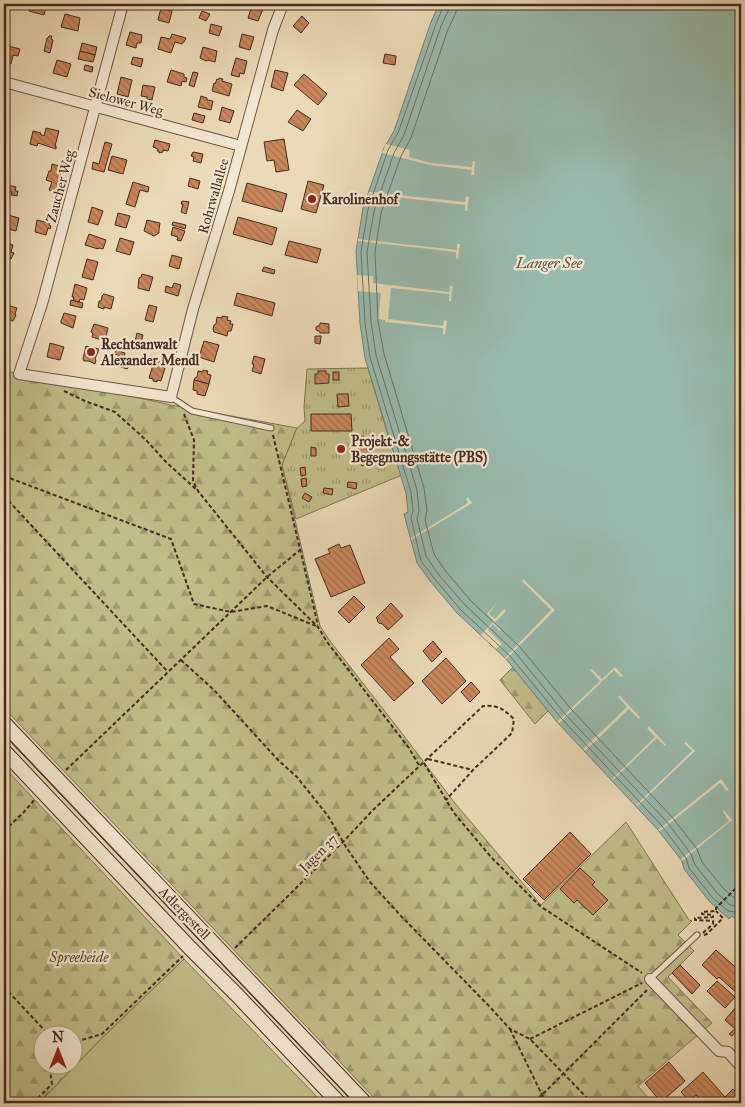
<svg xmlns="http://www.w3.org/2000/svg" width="745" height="1107" viewBox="0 0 745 1107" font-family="'IM FELL Great Primer',serif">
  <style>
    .green { fill: #bfbd89; stroke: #827454 }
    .forest { fill: url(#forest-firs); stroke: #827454; fill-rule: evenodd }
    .park { fill: url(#park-tufts); stroke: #827454 }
    .water { fill: #98bbae; stroke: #778175 }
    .pier { fill: #ebdab7 }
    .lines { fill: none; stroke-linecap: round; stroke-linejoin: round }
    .shore { stroke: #6f7266; stroke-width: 1 }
    .building { fill: url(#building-back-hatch); stroke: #462a1f }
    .service-casing { stroke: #6f5645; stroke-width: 7 }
    .minor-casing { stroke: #6f5645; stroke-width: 12 }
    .secondary-casing { stroke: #462a1f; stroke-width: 16 }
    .path { stroke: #462a1f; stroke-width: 2; stroke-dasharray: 4 2.5; stroke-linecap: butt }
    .service { stroke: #f2e7d0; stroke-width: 5 }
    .minor { stroke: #f2e7d0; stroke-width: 10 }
    .secondary { stroke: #f2e7d0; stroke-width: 14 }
    .tram { stroke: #462a1f; stroke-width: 1 }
    .poi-dot { fill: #8f2418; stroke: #f2e7d0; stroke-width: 2 }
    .labels { text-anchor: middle; stroke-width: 4.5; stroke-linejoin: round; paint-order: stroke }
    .street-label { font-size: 14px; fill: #462a1f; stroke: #f2e7d0 }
    .poi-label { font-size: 14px; font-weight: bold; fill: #462a1f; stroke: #f2e7d0; text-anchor: start }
    .park-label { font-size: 14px; font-style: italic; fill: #5e4734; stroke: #f2e7d0 }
    .water-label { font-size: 15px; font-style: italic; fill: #5a4e43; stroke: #f2e7d0 }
  </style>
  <defs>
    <pattern id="forest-firs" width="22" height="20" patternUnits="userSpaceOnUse" patternTransform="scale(1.25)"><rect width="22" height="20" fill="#bfbd89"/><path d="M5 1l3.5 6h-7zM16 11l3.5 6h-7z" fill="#9d9a6f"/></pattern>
    <pattern id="park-tufts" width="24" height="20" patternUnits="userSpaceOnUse" patternTransform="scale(1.25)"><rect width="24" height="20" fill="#bfbd89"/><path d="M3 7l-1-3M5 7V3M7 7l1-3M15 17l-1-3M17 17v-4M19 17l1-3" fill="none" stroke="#9d9a6f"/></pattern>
    <pattern id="building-back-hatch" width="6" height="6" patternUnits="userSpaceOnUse" patternTransform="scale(1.25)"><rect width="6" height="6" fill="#ca875b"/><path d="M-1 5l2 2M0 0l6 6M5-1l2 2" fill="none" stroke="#a66f4b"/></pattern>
  </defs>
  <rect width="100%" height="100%" fill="#ebdab7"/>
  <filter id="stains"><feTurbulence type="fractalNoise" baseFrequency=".004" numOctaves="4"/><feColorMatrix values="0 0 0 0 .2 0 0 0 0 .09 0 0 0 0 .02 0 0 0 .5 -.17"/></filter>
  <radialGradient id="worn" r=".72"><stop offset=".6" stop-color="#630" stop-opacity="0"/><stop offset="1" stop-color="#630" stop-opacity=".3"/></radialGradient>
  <path class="green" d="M184,959L323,1103H39L102,1038Z"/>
  <g class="forest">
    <path d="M4,371L54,379L171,405L297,428L282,465L320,626L330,641L401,732L454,802L541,905L626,822L689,920L692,921L678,935L694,951L668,977L712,1023L638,1086L652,1103H379L4,708Z"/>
    <path d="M513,667L548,711L535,724L500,680Z"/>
    <path d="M4,767L184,959L102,1038L39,1103H4ZM42,1034H72V1064H42Z"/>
  </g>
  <path class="park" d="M368,368L387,432L402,475L296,519L282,465L297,428L305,421L304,407L307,369Z"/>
  <path class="water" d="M439,4H741V924L732,916L729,919L709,901L684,869L682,861L658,830L557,722L506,659L457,613L430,581L417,563L404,514L408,512L406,493L365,358L360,323L356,251L363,208L384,148L394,131L431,22Z"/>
  <g class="pier">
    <path d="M386,144L410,150L409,157L430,163L472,167L473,161H475L474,175H471L472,170L430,165L382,153Z"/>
    <path d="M369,192L465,202L466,196L469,197L467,211H465V205L368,194Z"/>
    <path d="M358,239L457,250V244H460L458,259L456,258V252L358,241Z"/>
    <path d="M357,275L373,276V283L449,292L450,286H453L451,301H449V294L391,288L388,319L443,326L444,320L447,321L445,335L443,334V328L385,322V320L378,319L381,293L358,291Z"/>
    <path d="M468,497L472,503L411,540V538L468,503L466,499Z"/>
    <path d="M523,579L555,610L506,659L505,658L551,610L522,581Z"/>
    <path d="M497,603L489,614L495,619L504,609L506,611L494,623L501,630L500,631L493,624L488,630L502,644L496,649L481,635L494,621L487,614Z"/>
    <path d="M615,667L623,676L621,677L614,670L559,723L557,722L600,681L590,670L592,669L602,679Z"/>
    <path d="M619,695L640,717L639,719L629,709L585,751L583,749L627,707L618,697Z"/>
    <path d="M649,726L666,745L665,746L657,738L613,780L612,779L655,737L647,728Z"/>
    <path d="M686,742L695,751L637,806L636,805L692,751L684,743Z"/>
    <path d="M721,779L729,790L727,791L720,783L660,831L658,830Z"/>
    <path d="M724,810L732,820L682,861L681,859L729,821L723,812Z"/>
  </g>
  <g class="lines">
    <g class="shore">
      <path d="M443,4V7L436,24L398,133L388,150L368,209L361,252L365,323L370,357L411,492L413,511L411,518L421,561L434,578L460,609L510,656L561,718L662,826L686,858L689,868L712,897L728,911L735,912L741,917"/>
      <path d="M450,4L449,9L441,26L404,135L394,153L374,211L367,252L371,322L376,355L417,490L419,511L417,519L426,556L438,574L465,605L515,652L565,714L667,822L691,854L695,865L717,893L730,905L737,906L741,909"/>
      <path d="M457,4L456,12L447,32L411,138L401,156L381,213L375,252L378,321L384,354L424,488L427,510L425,520L434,554L444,569L470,600L520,647L571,709L672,817L697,849L702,862L723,888L733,897L741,900"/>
    </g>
  </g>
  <g class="building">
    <path d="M31,4H47L44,15L29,11Z"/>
    <path d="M252,5L263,9L258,21L248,18Z"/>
    <path d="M161,8L172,11L169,23L158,20Z"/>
    <path d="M202,11L210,14L206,21L199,18Z"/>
    <path d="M65,14L80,18L78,31L61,27Z"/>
    <path d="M302,16L309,23L301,33L293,26Z"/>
    <path d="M211,24L222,27L219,36L209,33Z"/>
    <path d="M130,32L142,35L141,43H137L136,48L126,45Z"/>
    <path d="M172,34L186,38L184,42H183L182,44L175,42L171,53L158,49L161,37L170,39Z"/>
    <path d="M242,34L254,37L250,50L239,47Z"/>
    <path d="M49,36H52L51,39L53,40L50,53L44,51L47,38H48Z"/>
    <path d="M82,43L97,47L95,55L80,51Z"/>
    <path d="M8,46L20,49L18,56L13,55L11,64L4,62L8,51H7Z"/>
    <path d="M203,47L217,51L215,62L208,60L206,61L200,58Z"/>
    <path d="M80,51L95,55L93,62L78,59Z"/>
    <path d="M385,54L396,56L395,65L383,63Z"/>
    <path d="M133,57L143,59L141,67L131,64Z"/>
    <path d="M236,58L247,61L244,74L240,73L239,77L231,75Z"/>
    <path d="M57,60L71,64L67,77L53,73Z"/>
    <path d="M85,65L93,67L92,72L84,70Z"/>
    <path d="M171,70L184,74V77L187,78L186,82L182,81L181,86L167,82Z"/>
    <path d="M275,70L288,73L283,91L271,87Z"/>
    <path d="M193,72L198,73L194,87L189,85Z"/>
    <path d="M304,74L327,94L318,105L294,85Z"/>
    <path d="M121,77L132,80L128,97L117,94Z"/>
    <path d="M219,78L223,79L222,81L232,84L229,96L212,91L214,83L215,84L217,79L218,80Z"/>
    <path d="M143,85L155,87L152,100L147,99V97L141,96Z"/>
    <path d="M201,96L207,98V100L213,101L211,110L198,107Z"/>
    <path d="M222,107L234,111L230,123L219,120Z"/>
    <path d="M297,110L311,119L303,131L288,122Z"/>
    <path d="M194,113L205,116L203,123L192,120Z"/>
    <path d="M46,128L59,131L55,146H56V149L38,143L37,146L30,144L33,131L41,133L40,134L44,136Z"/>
    <path d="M284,139L289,170L276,172L274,160L267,161L264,142Z"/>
    <path d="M155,140L170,144L168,151L163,150V152L159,153V151H157L158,149L153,147Z"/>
    <path d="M105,142L112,144L104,172L92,169L93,162L99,164Z"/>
    <path d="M193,152L203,154L201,163L193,161L194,157L191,156Z"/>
    <path d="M112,156L127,160L123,174L108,170Z"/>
    <path d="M52,164L62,167L58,184L59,185L58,192L49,190L52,182L46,180L49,171H51Z"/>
    <path d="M190,178L200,181L198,189L188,186Z"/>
    <path d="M308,181L324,185L316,213L301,209Z"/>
    <path d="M133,182L149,187L148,192L140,190L135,207L126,204Z"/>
    <path d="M247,183L287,194L282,212L242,201Z"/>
    <path d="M8,185L16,187L15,191H18L17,196L11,195L12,192L7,191Z"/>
    <path d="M182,201L189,202L186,214L181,212L183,204H181Z"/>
    <path d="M92,207L103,211L98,225L88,222Z"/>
    <path d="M118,213L130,216L126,228L115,225Z"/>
    <path d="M8,215L19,218L16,231L4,228Z"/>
    <path d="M238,217L277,228L272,245L233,234Z"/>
    <path d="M37,220L49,223V225L51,226L50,229L48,228L46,235L35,232Z"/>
    <path d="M147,220L160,223L159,229V233L154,236L144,231Z"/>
    <path d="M173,222L186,225L185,229L172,225Z"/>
    <path d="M173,227L185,231L181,241L177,240L178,237L171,235Z"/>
    <path d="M89,234L106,240L103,249L99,248L98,249L85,245Z"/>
    <path d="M120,238L134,242L130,255L116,251Z"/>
    <path d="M289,241L321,249L317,263L285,255Z"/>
    <path d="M4,242L13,245L11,252L14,253L11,259L9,258V260L4,258L5,250L4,249Z"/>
    <path d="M172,255L182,258L179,269L169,266Z"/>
    <path d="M87,259L98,262L93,280L82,277Z"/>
    <path d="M264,267L275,270L274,274L262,271Z"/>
    <path d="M142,274L153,277L149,291L138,288L139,278L141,277Z"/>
    <path d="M174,283L181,285L178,296L165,292L166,286L172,288Z"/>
    <path d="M75,284L87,288L84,300L80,299L79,302L73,301L74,297H72Z"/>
    <path d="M237,293L275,303L272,316L234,305Z"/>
    <path d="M104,294L114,297L111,309L104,307V309L98,307L99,301H101L102,296Z"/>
    <path d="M71,300L83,303L82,308L70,305Z"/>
    <path d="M4,304L17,308L15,314L16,315L13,321L7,320V322L4,321Z"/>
    <path d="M149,305L157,307L153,322L145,320Z"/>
    <path d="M64,313L76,316L73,328L61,323V320L62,319Z"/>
    <path d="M222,316L228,317L227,320L231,321L230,324H233L231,331H228L227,336L214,332L213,329L214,325L216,324L217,317L222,318Z"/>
    <path d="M320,323L329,324V333H320L319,331L316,330V327L320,325Z"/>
    <path d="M94,324L108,328L105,341L92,337L93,334L91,332Z"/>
    <path d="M137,333L143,335L141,343L135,341Z"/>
    <path d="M315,336H321L320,344L315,343Z"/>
    <path d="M204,341L219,345L214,362L199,357Z"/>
    <path d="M50,343L64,347L60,360L47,357Z"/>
    <path d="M86,346L99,349L95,359L96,360L95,364L89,361H84L83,359Z"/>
    <path d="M116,350L125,353L124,357L114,354Z"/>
    <path d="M115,356L119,357L122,356L129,360L128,368L127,369L112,364L111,362Z"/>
    <path d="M254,356L265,359L261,374L252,371L254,364H252Z"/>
    <path d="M157,361L163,363L162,367L165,368L161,381L157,380V382L153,381V379L149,378L153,365H155Z"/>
    <path d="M203,370L208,371L207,374L211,375L209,384L194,380L195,378L197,377L198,371L203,372Z"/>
    <path d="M318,371H326V374H329V383L315,384V374H318Z"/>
    <rect x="333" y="372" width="6" height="8"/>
    <path d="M194,380L209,384L205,396L197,394V391L193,390Z"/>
    <path d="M337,394H348L349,406L338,407Z"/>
    <path d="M311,414H351L352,431H311Z"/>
    <path d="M364,436L368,452H371L374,464L362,466L356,437Z"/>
    <path d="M311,447L316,448V456H311Z"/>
    <path d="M305,467L306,475L301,476L300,468Z"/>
    <path d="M306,478L307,486L302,487L301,479Z"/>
    <path d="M348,482L357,483L356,489L347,487Z"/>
    <path d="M324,488L333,489L332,495L323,493Z"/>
    <path d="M305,493L312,497L309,502L302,498Z"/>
    <path d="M339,544L341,548L350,545L365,583L331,597L315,559L330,553L328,549Z"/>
    <path d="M354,596L365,607L349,623L338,612Z"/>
    <path d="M391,603L403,616L388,630L381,623L380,624L377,621L378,620L376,618Z"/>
    <path d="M389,638L399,649L390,657L414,683L394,701L361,665Z"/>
    <path d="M433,641L442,652L432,662L423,651Z"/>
    <path d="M446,658L466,681L442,704L422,681Z"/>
    <path d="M471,682L480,692L470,702L461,692Z"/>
    <path d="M570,832L591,854L544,900L523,879Z"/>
    <path d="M580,868L595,882L592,885L608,900L593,915L577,900L574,903L560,889Z"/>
    <path d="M716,950L741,972L740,996L719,977L717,979L702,965Z"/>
    <path d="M680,965L700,985L692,994L672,973Z"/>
    <path d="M717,981L735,997L725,1008L707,991Z"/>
    <path d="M741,1001V1027L732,1036L729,1034L735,1029L725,1020Z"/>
    <path d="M669,1062L685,1081L661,1102L645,1083Z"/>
    <path d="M703,1072L725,1097L733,1089L738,1094L730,1102L731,1103H704L696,1095L689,1101L681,1092Z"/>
  </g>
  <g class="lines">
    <defs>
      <g id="service">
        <path d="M171,397L192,411L271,428"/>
        <path d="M650,979L697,935"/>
      </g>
      <g id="minor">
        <path d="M123,4L42,304L19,374L171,397L193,309L229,191L273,30L283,4"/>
        <path d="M4,82L241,146"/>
        <path d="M650,979L719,1051L728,1052L741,1067"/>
      </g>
      <g id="secondary">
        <path d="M4,723L365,1103"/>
        <path d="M4,751L190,948L237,995L339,1103"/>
      </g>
    </defs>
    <use href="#service" class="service-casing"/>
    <use href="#minor" class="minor-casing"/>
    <use href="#secondary" class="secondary-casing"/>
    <g class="path">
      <path d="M4,371L10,372"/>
      <path d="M64,391L85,401L115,412L146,440L167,463L197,490"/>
      <path d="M184,414L194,440L193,481L198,491L267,577L318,627L327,642L409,748L420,767"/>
      <path d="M273,435L318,625"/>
      <path d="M4,476L171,539L194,604L231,612L267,606L316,626"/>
      <path d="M4,496L168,672"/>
      <path d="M181,660L214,690L279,761L297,777L328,816L346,847L370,882L401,916L489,1006L510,1029L530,1039L592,1103"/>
      <path d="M428,759L473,770"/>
      <path d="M424,763L454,813L491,857L540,906L642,973"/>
      <path d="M66,770L267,577L300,550"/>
      <path d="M4,831L24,812L35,799"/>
      <path d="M703,933L713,924V921L695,920V918L713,917V915L702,914V912L716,911V908L741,883"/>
      <path d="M704,935L707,934L723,918L716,911"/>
      <path d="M235,948L343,842L373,810L483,706C499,705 503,709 514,719L512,733L473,770L446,800"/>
      <path d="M4,987L48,1034"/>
      <path d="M510,1029L546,1103"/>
      <path d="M530,1039L642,983"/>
      <path d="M72,1047L78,1041L102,1034L183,956"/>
      <path d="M33,1103L52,1084L50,1071L57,1064"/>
      <path d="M534,1103L647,990"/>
    </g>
    <use href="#service" class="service"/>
    <use href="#minor" class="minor"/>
    <use href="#secondary" class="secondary"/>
    <path class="tram" d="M4,735L354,1103"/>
  </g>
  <g class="poi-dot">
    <circle cx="312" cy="199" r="5"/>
    <circle cx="91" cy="352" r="5"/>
    <circle cx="341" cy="449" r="5"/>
  </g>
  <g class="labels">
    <g class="street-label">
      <text transform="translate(126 101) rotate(15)" y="5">Sielower Weg</text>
      <text transform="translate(60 186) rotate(-75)" y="5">Zaucher Weg</text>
      <text transform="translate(213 196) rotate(-74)" y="5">Rohrwallallee</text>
      <text transform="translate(318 853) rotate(-45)" y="5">Jagen 37</text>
      <text transform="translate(185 913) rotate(46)" y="5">Adlergestell</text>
    </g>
    <g class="poi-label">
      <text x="322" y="204">Karolinenhof</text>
      <text x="101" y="349">Rechtsanwalt<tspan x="101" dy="16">Alexander Mendl</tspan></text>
      <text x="351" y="446">Projekt-&amp;<tspan x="351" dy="16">Begegnungsstätte (PBS)</tspan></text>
    </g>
    <g class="park-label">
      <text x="79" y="962">Spreeheide</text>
    </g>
    <g class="water-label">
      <text x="549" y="268">Langer See</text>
    </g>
  </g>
  <rect width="745" height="1107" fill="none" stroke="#ebdab7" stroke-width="20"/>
  <rect x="5" y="5" width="735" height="1097" fill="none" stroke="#462a1f" stroke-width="2.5"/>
  <rect x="10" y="10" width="725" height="1087" fill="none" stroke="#462a1f"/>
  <g transform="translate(58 1050)"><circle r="24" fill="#f2e7d0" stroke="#ad9b89"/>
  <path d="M0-4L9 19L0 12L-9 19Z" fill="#8f2418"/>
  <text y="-8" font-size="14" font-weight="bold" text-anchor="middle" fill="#462a1f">N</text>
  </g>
  <rect width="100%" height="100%" filter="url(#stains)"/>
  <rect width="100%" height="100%" fill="url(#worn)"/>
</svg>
